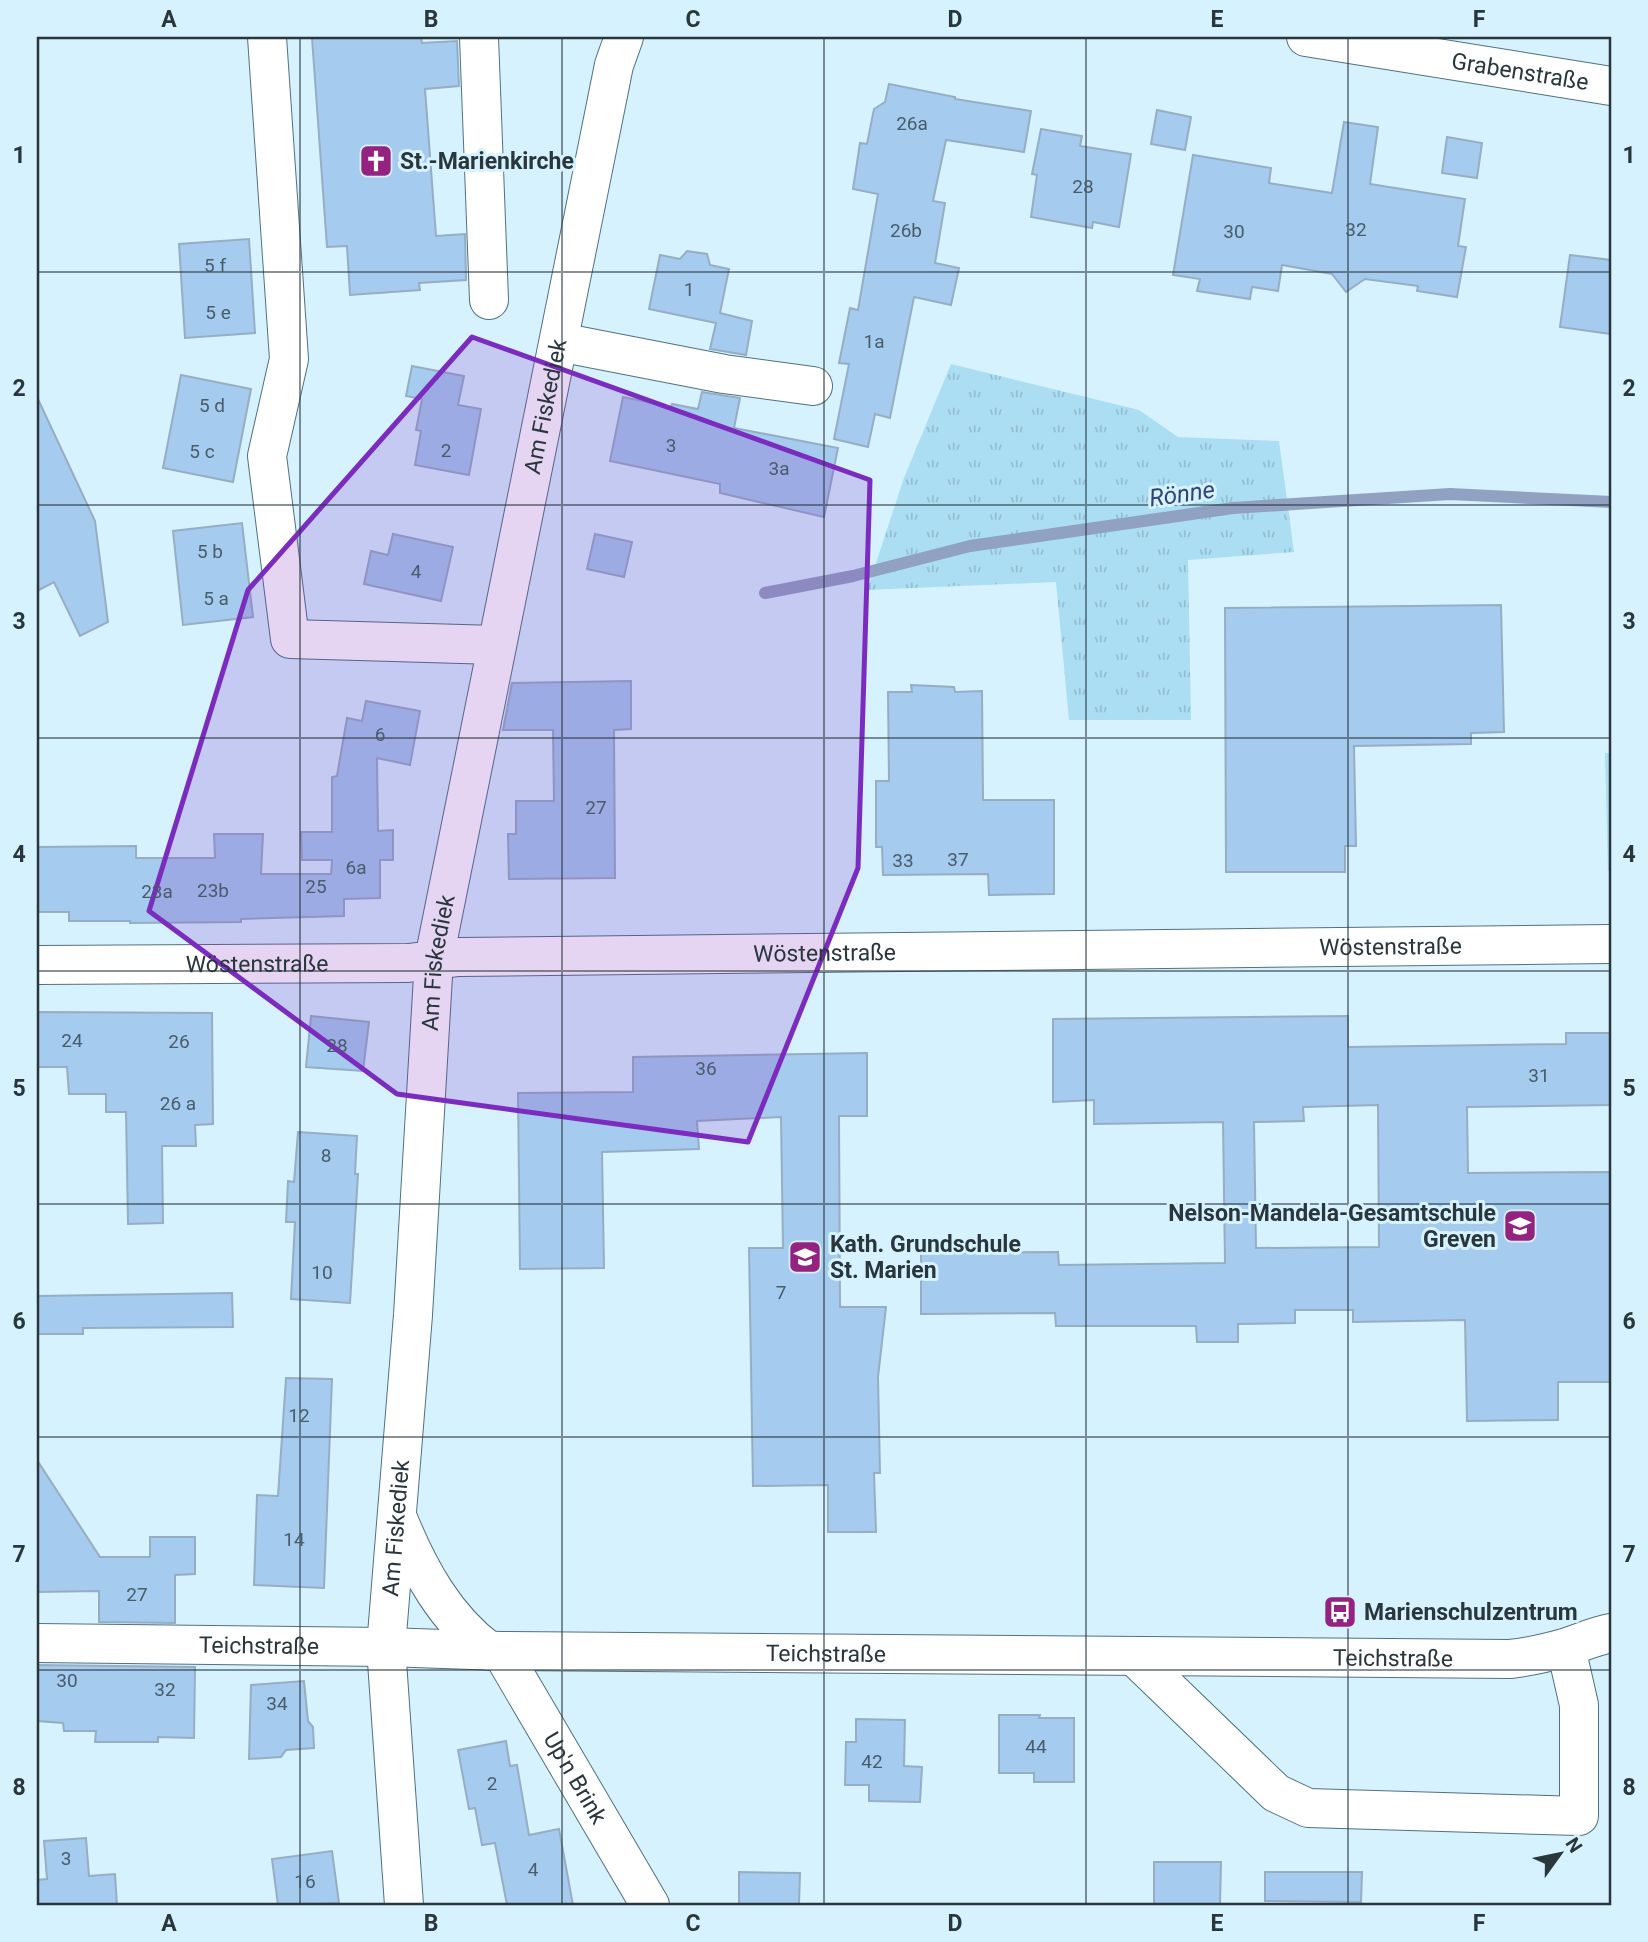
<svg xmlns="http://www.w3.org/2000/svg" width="1648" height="1942" viewBox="0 0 1648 1942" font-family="Roboto,sans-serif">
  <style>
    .grass { fill: url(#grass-tufts) }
    .pitch { fill: #abddf3 }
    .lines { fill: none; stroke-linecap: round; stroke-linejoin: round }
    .stream { stroke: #91a1c2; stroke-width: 12 }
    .building { fill: #a5cbef; stroke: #96adc4; stroke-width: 2; fill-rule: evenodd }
    .minor-casing { stroke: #51717e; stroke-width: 40 }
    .minor { stroke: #fff; stroke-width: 38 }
    .marked { fill: #7b2cbf; fill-opacity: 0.2; stroke: #7b2cbf; stroke-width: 5; stroke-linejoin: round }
    .grid { fill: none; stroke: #29373d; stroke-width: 2; stroke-opacity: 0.55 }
    .labels { text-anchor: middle; stroke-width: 6; stroke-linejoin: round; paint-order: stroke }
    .number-label { font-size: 19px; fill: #485c6a }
    .street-label { font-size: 23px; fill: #29373d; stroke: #d6f2fe }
    .poi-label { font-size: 23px; font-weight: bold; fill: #29373d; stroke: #d6f2fe; text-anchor: start }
    .water-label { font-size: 24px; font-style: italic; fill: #324279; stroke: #d6f2fe }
    .neatline { fill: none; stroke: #29373d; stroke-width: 2.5 }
    .grid-label { font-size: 23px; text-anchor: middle; font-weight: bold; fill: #29373d }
  </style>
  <defs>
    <pattern id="grass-tufts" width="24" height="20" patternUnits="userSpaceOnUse" patternTransform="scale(1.75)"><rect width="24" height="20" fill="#abddf3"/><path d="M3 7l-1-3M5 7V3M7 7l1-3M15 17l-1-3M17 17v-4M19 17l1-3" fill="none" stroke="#93bed1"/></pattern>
  </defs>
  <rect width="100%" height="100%" fill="#d6f2fe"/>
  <path class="grass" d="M951,364L1139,410L1178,437L1279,441L1294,552L1188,560L1191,720H1069L1056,582L867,590L904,478Z"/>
  <path class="pitch" d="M1605,753H1611V871H1608Z"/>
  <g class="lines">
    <path class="stream" d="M765,593L853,576L970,546L1233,508L1450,494L1611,502"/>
  </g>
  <g class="building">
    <path d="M329,37H421L422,43L457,41L459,86L425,89L436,236L465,234L466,280L419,283L420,290L350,295L347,246L327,247L312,38Z"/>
    <path d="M889,84L955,97V99L1031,111L1024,152L946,140L933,201L945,203L935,263L959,268L951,305L914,297L890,418L875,414L868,447L834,439L849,364L839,363L850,308L858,310L878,194L853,189L860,143L867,144L874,109L885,102Z"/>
    <path d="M1157,110L1191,117L1185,150L1151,144Z"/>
    <path d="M1344,122L1378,127L1370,184L1465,199L1458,246L1466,247L1457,297L1417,291L1418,286L1365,279L1346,292L1332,274L1282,265L1278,291L1252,287L1250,299L1197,291L1200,279L1173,275L1193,155L1271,168L1269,183L1332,193Z"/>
    <path d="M1041,129L1082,136L1080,146L1131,154L1119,227L1093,222L1092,228L1031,217L1037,175L1032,174Z"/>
    <path d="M1447,137L1482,143L1477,178L1442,173Z"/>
    <path d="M249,239L255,333L185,338L179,244Z"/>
    <path d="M687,251L707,254L710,265L729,269L720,313L752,321L746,355L710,349L716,323L649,309L660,255L680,259Z"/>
    <path d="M1570,255L1611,260V334L1560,327Z"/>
    <path d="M412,366L464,376L458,405L481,409L469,475L415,465L421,431L416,430L422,399L406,396Z"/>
    <path d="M181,375L251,389L233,482L163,468Z"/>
    <path d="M702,392L740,398L734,428L838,448L824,517L720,493V484L610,461L623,397L671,407L672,404L698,409Z"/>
    <path d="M37,397L95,521L108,622L80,636L54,582L37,591Z"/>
    <path d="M242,523L253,617L183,625L173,531Z"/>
    <path d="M393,534L453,547L441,601L364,584L371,551L388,555Z"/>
    <path d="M595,534L632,542L624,577L587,569Z"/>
    <path d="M1501,605L1504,732L1471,733V744L1354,746L1356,846H1345V872H1226L1225,608Z"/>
    <path d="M631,681V729L614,730L615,878L509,879L508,834H516V801H554L553,730H503L512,683Z"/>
    <path d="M911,685L954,687L955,692L982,691L983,800H1054V894L989,895L988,874L883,875L882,847H876V781H889L888,692H912Z"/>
    <path d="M366,701L420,711L410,765L377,758L378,831L393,830V860H380V898L344,899V916L241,919V922L130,923V921H69V912H37V847L136,846V858H215L214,834H263L261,874H331L332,860H302L301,832H332V777L337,776L347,718L362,721Z"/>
    <path d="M37,1012L212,1013L213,1124L195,1125L196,1146H162L163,1223L128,1224L126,1112H106V1094H69L67,1067H37Z"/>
    <path d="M311,1016L369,1022L363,1071L306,1067Z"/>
    <path d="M1348,1016V1047L1566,1044V1033H1611V1105L1467,1107L1468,1173L1611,1172V1382H1558V1420L1467,1421L1465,1320L1353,1322V1310H1295V1323L1238,1324V1342H1197L1196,1326H1056L1055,1313L921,1314V1253L1058,1252L1059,1265L1225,1263L1223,1122L1094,1124V1100L1053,1102V1019ZM1378,1105L1379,1247L1256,1248L1254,1122L1304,1121L1303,1107Z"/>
    <path d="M867,1053V1116H839L840,1307H886L878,1377L880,1473H874L876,1532H828V1485L753,1486L749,1248H783L781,1117L697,1121L699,1149L602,1152L604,1268L520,1269L518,1093L633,1092V1057Z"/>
    <path d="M298,1132L357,1136L355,1174H358L350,1303L291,1299L295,1222H286L288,1181L294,1182Z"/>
    <path d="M232,1293L233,1327L83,1328V1334H37V1296Z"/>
    <path d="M286,1378L332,1379L324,1588L254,1585L257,1495L278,1496Z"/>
    <path d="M37,1460L100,1557H150V1537H195V1574L175,1575V1623L99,1622V1591L37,1592Z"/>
    <path d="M37,1665L195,1667L194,1738L158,1737V1742H95L96,1731H64L63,1723L37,1721Z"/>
    <path d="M304,1681L308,1721L313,1727L314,1748L286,1750L281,1757L249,1759L251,1685Z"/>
    <path d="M999,1715H1040L1039,1718H1074V1782H1034V1773H999Z"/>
    <path d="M856,1719L905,1720L904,1766L922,1767L920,1802L869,1801V1785H845L846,1742H856Z"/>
    <path d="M506,1741L510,1766L517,1765L529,1835L559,1829L573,1905H507L495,1843L482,1845L475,1808L469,1809L458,1750Z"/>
    <path d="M86,1838L89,1876L115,1874L117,1905H37V1880L47,1879L44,1841Z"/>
    <path d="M332,1851L339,1903L278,1905L272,1859Z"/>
    <path d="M1154,1862H1221L1220,1905H1154Z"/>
    <path d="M739,1872L800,1873L799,1905H739Z"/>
    <path d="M1265,1872H1362L1361,1902L1265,1901Z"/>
  </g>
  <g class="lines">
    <defs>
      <g id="minor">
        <path d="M267,37L289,359L267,456L290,639L496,645"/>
        <path d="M479,37L489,300"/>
        <path id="s1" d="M1306,37L1611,86"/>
        <path d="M559,342L724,374L813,386"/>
        <path id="s2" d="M37,965L408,963L459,957L1611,944"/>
        <path d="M399,1521C419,1570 445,1618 489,1651"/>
        <path id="s3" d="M37,1643L386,1647L501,1651L1510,1659C1528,1657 1546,1653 1564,1648C1580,1643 1595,1636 1611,1633"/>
        <path id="s4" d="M501,1651L650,1905"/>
        <path d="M1135,1657L1276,1793L1308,1808L1579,1816V1705L1566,1648"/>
        <path id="s5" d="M404,1905L386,1647L413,1315L434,959L614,65L624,37"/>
      </g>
    </defs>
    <use href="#minor" class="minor-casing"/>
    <use href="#minor" class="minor"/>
  </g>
  <path class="marked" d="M472,337L870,480L858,868L748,1142L397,1094L149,911L248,590Z"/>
  <path class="grid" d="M300,37V1905M562,37V1905M824,37V1905M1086,37V1905M1348,37V1905M37,272H1611M37,505H1611M37,738H1611M37,971H1611M37,1204H1611M37,1437H1611M37,1670H1611"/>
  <defs>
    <symbol id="church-square" viewBox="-11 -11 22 22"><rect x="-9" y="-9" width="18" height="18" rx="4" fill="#942281" stroke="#d6f2fe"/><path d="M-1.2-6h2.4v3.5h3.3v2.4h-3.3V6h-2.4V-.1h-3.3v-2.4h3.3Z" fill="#fff"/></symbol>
    <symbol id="school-square" viewBox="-11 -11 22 22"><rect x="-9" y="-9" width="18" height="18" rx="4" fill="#942281" stroke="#d6f2fe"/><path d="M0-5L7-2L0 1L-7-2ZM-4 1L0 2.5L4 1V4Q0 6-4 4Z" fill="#fff"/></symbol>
    <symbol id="bus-square" viewBox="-11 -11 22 22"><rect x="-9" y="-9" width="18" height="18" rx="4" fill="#942281" stroke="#d6f2fe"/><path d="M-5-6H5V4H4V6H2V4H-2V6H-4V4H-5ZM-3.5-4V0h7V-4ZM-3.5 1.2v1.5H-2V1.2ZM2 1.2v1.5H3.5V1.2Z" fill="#fff"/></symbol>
  </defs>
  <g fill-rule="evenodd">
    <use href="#church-square" x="357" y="142" width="38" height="38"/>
    <use href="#school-square" x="1501" y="1207" width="38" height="38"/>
    <use href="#school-square" x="786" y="1238" width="38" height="38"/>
    <use href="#bus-square" x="1321" y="1593" width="38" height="38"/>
  </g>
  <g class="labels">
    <g class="number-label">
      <text x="912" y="130">26a</text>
      <text x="1083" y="193">28</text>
      <text x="1356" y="236">32</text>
      <text x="906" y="237">26b</text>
      <text x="1234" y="238">30</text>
      <text x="215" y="272">5 f</text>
      <text x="689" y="296">1</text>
      <text x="218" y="319">5 e</text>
      <text x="874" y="348">1a</text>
      <text x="212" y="412">5 d</text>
      <text x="671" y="452">3</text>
      <text x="446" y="457">2</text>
      <text x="202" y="458">5 c</text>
      <text x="779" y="475">3a</text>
      <text x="210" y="558">5 b</text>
      <text x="416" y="578">4</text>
      <text x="216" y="605">5 a</text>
      <text x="380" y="741">6</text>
      <text x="596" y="814">27</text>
      <text x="958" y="866">37</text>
      <text x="903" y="867">33</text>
      <text x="356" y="874">6a</text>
      <text x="316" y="893">25</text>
      <text x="213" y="897">23b</text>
      <text x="157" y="898">23a</text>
      <text x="72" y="1047">24</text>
      <text x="179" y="1048">26</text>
      <text x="337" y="1052">28</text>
      <text x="706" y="1075">36</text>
      <text x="1539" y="1082">31</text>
      <text x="178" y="1110">26 a</text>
      <text x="326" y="1162">8</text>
      <text x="322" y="1279">10</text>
      <text x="781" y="1299">7</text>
      <text x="299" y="1422">12</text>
      <text x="294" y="1546">14</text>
      <text x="137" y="1601">27</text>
      <text x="67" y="1687">30</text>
      <text x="165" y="1696">32</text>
      <text x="277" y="1710">34</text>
      <text x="1036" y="1753">44</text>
      <text x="872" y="1768">42</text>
      <text x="492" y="1790">2</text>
      <text x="66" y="1865">3</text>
      <text x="533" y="1876">4</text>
      <text x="305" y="1888">16</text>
    </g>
    <g class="street-label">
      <text dy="8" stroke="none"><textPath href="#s1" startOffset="217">Grabenstraße</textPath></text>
      <text dy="8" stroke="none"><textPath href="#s5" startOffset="1512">Am Fiskediek</textPath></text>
      <text dy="8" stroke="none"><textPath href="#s2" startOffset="1354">Wöstenstraße</textPath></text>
      <text dy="8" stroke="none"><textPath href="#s2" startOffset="788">Wöstenstraße</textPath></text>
      <text dy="8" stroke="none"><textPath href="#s5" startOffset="945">Am Fiskediek</textPath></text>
      <text dy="8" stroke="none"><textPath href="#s2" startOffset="220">Wöstenstraße</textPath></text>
      <text dy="8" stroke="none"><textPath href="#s5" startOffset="378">Am Fiskediek</textPath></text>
      <text dy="8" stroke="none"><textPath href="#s3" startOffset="222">Teichstraße</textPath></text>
      <text dy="8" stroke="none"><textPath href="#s3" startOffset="789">Teichstraße</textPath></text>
      <text dy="8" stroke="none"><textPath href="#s3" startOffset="1356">Teichstraße</textPath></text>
      <text dy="8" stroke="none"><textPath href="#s4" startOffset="147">Up'n Brink</textPath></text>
    </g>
    <g class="poi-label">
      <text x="400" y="169">St.-Marienkirche</text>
      <text x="1496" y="1221" text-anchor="end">Nelson-Mandela-Gesamtschule<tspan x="1496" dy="26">Greven</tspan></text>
      <text x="830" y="1252">Kath. Grundschule<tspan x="830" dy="26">St. Marien</tspan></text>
      <text x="1364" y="1620">Marienschulzentrum</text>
    </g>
    <g class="water-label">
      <text transform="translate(1182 494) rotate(-8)" y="8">Rönne</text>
    </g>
  </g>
  <rect width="1648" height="1942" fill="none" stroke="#d6f2fe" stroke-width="77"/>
  <g transform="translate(1560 1854) rotate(57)" stroke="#d6f2fe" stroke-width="5" paint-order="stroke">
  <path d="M0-5L12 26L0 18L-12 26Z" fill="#29373d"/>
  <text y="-10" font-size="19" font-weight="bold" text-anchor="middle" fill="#29373d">N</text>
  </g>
  <rect x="38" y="38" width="1572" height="1866" class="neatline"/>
  <g class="grid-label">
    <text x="169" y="27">A</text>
    <text x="431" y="27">B</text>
    <text x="693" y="27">C</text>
    <text x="955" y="27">D</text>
    <text x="1217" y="27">E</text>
    <text x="1479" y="27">F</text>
    <text x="19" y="163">1</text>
    <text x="1629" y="163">1</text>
    <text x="19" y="396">2</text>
    <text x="1629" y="396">2</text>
    <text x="19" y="629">3</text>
    <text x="1629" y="629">3</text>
    <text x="19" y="862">4</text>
    <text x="1629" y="862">4</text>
    <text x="19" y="1096">5</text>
    <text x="1629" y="1096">5</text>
    <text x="19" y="1329">6</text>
    <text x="1629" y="1329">6</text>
    <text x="19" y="1562">7</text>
    <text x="1629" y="1562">7</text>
    <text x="19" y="1795">8</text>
    <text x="1629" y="1795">8</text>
    <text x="169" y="1931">A</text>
    <text x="431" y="1931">B</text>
    <text x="693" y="1931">C</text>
    <text x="955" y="1931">D</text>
    <text x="1217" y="1931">E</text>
    <text x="1479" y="1931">F</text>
  </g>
</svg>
